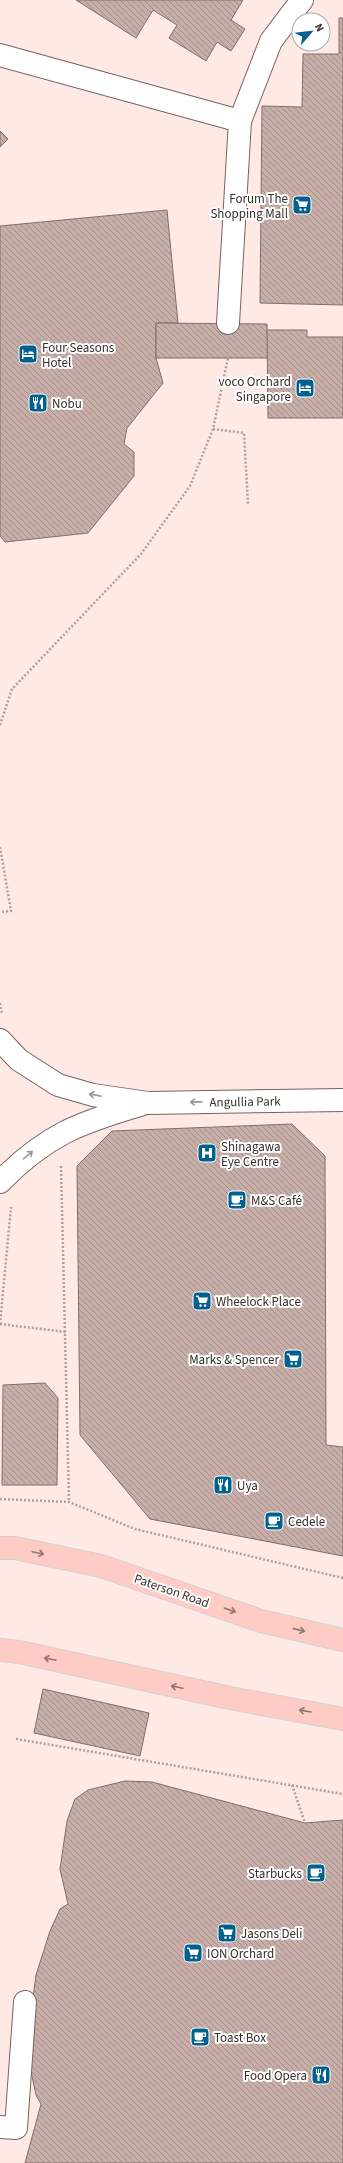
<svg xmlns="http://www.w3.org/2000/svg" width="343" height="2163" viewBox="0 0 343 2163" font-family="'Source Sans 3',sans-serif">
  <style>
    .building { fill: url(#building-back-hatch); stroke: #846d69 }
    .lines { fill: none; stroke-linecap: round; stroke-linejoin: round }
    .minor-casing { stroke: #78625d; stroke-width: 24 }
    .major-casing { stroke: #d3d1d1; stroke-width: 24 }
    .path { stroke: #b09f9c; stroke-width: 2.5; stroke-dasharray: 2 2; stroke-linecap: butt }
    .minor { stroke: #fff; stroke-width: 22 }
    .major { stroke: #feccc4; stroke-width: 22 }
    .oneway { stroke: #9c9796 }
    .oneway2 { stroke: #927671 }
    .labels { text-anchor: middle; stroke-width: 4; stroke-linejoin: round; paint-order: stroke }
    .poi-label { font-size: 13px; fill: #392f2d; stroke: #fff; text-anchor: start }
    .street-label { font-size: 13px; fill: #392f2d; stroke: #fff }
  </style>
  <defs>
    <pattern id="building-back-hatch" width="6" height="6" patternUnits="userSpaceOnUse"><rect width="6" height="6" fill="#c7aea9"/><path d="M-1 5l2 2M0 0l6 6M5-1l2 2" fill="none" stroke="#a38e8a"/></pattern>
  </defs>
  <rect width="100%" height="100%" fill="#fee9e5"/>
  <g class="building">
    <path d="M76,0H243L231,20L245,29L231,51L217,42L206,61L169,38L177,25L153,10L136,38Z"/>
    <path d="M339,18H343V305L260,303L262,106L302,107L303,54H339Z"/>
    <path d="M0,131L8,139L0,147Z"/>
    <path d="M167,210L178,323H156V358L163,383L127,428L124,444L134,452V476L88,533L5,542L0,536V226Z"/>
    <path d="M156,323L267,324L268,358H156Z"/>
    <path d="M267,330H307V337H343V418H268Z"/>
    <path d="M292,1124L325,1156L326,1445L343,1447V1556L150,1519L80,1435L77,1166L112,1131Z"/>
    <path d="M45,1383L58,1398L57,1485H2L3,1385Z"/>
    <path d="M43,1689L149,1713L140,1756L34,1733Z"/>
    <path d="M125,1781L152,1782L305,1823L343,1820V2163H25L41,2104L36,2095L30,2067L29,2029L36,1975L50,1931L60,1909L68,1904L60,1869L67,1821L75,1799L88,1790Z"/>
  </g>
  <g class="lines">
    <defs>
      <g id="minor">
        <path d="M0,55L240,121"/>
        <path d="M228,323L240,121L271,41L302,0"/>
        <path d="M0,1040L19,1060L58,1085L93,1095L148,1103L343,1100"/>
        <path d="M0,1182C46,1135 79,1123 140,1105"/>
        <path d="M0,2127L16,2128L25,2002"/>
      </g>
      <g id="major">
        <path d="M0,1548H15L101,1566L261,1621L343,1640"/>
        <path d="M0,1650L19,1652L230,1698L343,1719"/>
      </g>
    </defs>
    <use href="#minor" class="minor-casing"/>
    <use href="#major" class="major-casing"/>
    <g class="path">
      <path d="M213,429L244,433L248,504"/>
      <path d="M0,725L12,689L141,554L190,486L213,429L228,358"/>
      <path d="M0,847L11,911L0,912"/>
      <path d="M0,1003L2,1014"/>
      <path d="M61,1166L69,1502"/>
      <path d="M0,1324L11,1207"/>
      <path d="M0,1324L66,1332"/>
      <path d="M0,1499L69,1502L135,1529L343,1578"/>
      <path d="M16,1739L343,1794"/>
      <path d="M292,1785L305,1823"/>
    </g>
    <use href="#minor" class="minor"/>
    <use href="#major" class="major"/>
  </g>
  <defs><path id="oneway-shaft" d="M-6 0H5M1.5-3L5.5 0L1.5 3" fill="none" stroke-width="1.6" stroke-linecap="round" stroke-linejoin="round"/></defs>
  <g class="oneway">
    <use href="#oneway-shaft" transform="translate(95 1095) rotate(-169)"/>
    <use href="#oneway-shaft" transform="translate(196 1102) rotate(179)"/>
    <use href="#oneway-shaft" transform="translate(28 1155) rotate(-40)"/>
  </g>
  <g class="oneway2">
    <use href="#oneway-shaft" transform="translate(38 1553) rotate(12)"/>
    <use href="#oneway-shaft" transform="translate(230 1610) rotate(20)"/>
    <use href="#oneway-shaft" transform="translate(299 1630) rotate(13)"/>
    <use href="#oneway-shaft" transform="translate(50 1659) rotate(-168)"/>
    <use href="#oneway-shaft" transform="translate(177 1687) rotate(-168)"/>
    <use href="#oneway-shaft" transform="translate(305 1711) rotate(-170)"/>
  </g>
  <defs>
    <symbol id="supermarket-square" viewBox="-11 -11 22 22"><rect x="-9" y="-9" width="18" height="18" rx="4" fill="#006190" stroke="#fff"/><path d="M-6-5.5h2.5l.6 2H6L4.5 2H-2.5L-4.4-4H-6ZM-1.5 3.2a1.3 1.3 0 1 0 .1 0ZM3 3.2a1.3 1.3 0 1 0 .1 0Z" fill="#fff"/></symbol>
    <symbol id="hotel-square" viewBox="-11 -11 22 22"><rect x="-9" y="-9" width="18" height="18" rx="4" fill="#006190" stroke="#fff"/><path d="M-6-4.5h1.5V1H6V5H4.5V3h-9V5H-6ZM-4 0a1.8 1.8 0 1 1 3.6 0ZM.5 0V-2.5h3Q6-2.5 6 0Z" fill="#fff"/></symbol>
    <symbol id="restaurant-square" viewBox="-11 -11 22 22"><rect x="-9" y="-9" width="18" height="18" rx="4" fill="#006190" stroke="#fff"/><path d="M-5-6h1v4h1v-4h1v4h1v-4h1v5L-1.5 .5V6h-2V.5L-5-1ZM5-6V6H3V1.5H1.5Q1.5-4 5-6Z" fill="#fff"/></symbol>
    <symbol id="hospital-square" viewBox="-11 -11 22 22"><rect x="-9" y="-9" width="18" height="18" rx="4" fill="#006190" stroke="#fff"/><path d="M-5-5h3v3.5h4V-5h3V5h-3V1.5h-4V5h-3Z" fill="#fff"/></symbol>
    <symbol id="cafe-square" viewBox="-11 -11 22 22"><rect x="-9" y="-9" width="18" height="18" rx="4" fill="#006190" stroke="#fff"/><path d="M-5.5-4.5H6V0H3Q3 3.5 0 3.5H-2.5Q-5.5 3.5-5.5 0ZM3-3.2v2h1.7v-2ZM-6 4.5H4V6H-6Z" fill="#fff"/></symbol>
  </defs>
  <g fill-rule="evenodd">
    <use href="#supermarket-square" x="291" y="194" width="22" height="22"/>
    <use href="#hotel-square" x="17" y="343" width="22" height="22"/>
    <use href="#hotel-square" x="294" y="377" width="22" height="22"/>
    <use href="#restaurant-square" x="27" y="392" width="22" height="22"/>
    <use href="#hospital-square" x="196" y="1142" width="22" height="22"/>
    <use href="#cafe-square" x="226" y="1189" width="22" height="22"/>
    <use href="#supermarket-square" x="191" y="1290" width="22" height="22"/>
    <use href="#supermarket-square" x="282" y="1348" width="22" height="22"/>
    <use href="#restaurant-square" x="212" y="1474" width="22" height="22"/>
    <use href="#cafe-square" x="263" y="1510" width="22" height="22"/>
    <use href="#cafe-square" x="305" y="1862" width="22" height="22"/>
    <use href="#supermarket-square" x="216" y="1922" width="22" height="22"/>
    <use href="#supermarket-square" x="182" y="1942" width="22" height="22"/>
    <use href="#cafe-square" x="189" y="2026" width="22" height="22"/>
    <use href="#restaurant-square" x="310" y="2064" width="22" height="22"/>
  </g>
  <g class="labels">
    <g class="poi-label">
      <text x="288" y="203" text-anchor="end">Forum The<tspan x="288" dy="15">Shopping Mall</tspan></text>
      <text x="42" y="352">Four Seasons<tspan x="42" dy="15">Hotel</tspan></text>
      <text x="291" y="386" text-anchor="end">voco Orchard<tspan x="291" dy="15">Singapore</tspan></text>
      <text x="52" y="408">Nobu</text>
      <text x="221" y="1151">Shinagawa<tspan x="221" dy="15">Eye Centre</tspan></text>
      <text x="251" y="1205">M&amp;S Café</text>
      <text x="216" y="1306">Wheelock Place</text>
      <text x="279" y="1364" text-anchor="end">Marks &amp; Spencer</text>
      <text x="237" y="1490">Uya</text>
      <text x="288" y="1526">Cedele</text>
      <text x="302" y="1878" text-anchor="end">Starbucks</text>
      <text x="241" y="1938">Jasons Deli</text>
      <text x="207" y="1958">ION Orchard</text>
      <text x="214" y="2042">Toast Box</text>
      <text x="307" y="2080" text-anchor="end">Food Opera</text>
    </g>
    <g class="street-label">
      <text transform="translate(245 1101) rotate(-1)" y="5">Angullia Park</text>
      <text transform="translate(172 1590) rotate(19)" y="5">Paterson Road</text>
    </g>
  </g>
  <g transform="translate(311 32) rotate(62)"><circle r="19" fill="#ffffff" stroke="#b0acab"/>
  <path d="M0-3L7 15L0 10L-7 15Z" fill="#006190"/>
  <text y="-6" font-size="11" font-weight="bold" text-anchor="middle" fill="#392f2d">N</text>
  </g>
</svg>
